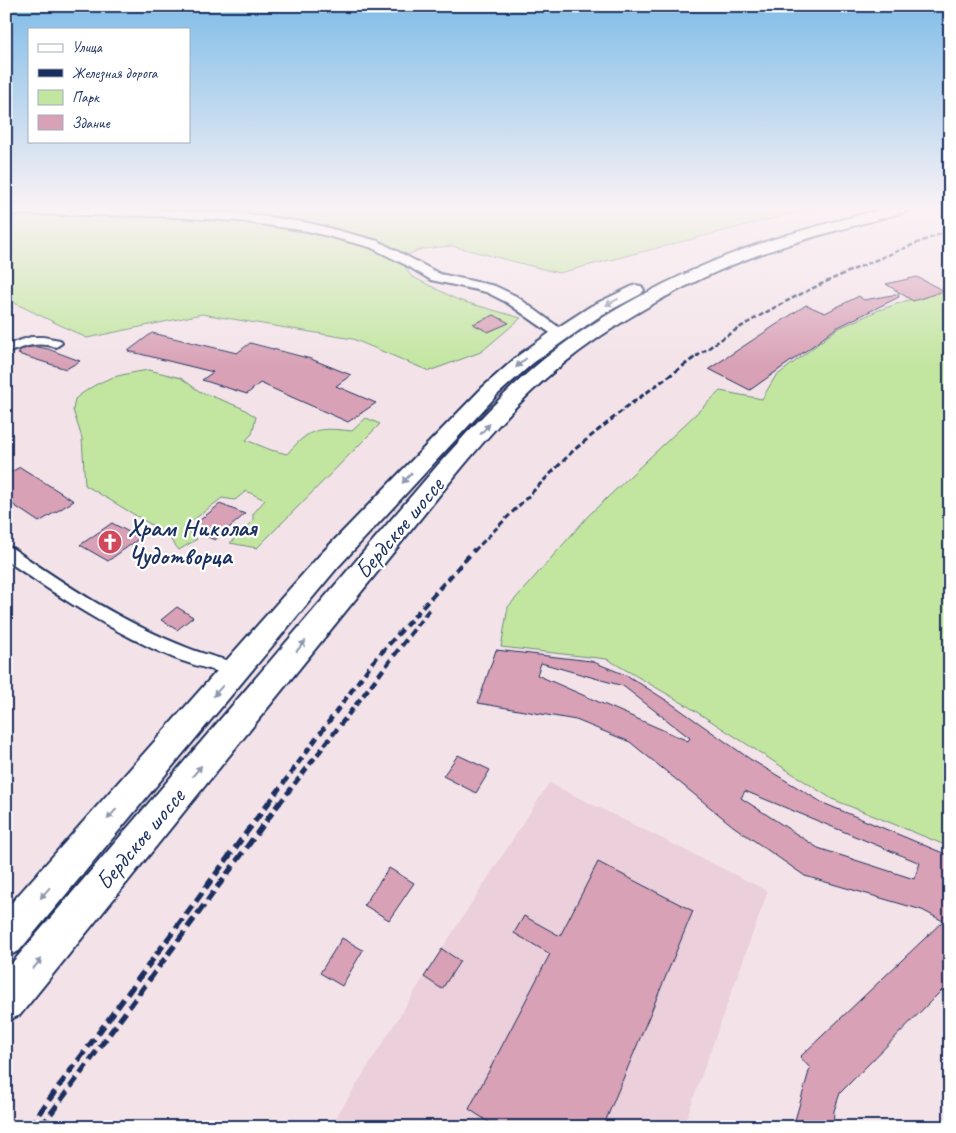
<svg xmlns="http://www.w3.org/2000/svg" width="956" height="1133" viewBox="0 0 956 1133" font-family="Caveat,sans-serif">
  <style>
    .built { fill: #ebcfda }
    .green { fill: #c2e6a0; stroke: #6e8a7f }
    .building { fill: #d8a1b6; stroke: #1b2f5e; fill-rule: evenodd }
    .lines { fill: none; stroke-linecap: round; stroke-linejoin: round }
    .minor-casing { stroke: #1b2f5e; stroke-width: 4 }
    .tertiary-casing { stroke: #1b2f5e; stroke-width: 4 }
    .trunk-casing { stroke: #1b2f5e; stroke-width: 4 }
    .minor { fill: #fff; fill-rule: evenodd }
    .tertiary { fill: #fff; fill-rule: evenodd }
    .trunk { fill: #fff; fill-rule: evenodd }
    .rail-far3 { stroke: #1b2f5e; stroke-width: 2.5; stroke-dasharray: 5 2.5; stroke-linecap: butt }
    .rail-far2 { stroke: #1b2f5e; stroke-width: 3; stroke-dasharray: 6 3; stroke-linecap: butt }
    .rail-far1 { stroke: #1b2f5e; stroke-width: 4.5; stroke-dasharray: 8 4.5; stroke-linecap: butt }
    .rail { stroke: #1b2f5e; stroke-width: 5.5; stroke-dasharray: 11 5.5; stroke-linecap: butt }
    .oneway { fill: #8d97ae }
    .labels { text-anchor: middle; stroke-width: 4.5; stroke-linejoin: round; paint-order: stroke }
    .poi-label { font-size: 24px; font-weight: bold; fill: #1b2f5e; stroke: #fff; text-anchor: start }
    .street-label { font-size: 24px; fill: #1b2f5e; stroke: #fff }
  </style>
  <rect width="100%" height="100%" fill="#f3e3e9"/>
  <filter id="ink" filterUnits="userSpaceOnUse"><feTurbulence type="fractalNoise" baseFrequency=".02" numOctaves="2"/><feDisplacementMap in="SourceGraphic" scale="10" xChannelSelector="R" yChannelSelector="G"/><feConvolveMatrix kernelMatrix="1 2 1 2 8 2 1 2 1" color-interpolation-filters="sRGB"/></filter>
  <g filter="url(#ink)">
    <path class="built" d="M549,783L768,891L683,1127H330L424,977Z"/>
    <g class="green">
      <path d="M6,207H818L559,273L452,246L422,249L399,258L411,276L458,300L521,318L481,352L429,371L353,339L202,314L87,338L6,299Z"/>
      <path d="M950,286V847L832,799L686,705L607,659L501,647L508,607L589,515L720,391L762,399L775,377L837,329L879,310Z"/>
      <path d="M149,370L181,378L199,391L242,408L256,417L252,434L246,440L271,450L287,454C310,428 317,427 352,431L366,418L380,424L257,548L230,543L253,521V514L265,500L246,491L235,500L222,498L184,527L197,539L179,550L165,533L85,485L82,438L73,410L75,399C101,378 117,375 149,370Z"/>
    </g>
    <g class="building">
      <path d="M917,277L944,291L913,301L886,284Z"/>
      <path d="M898,294L899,297L836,328L814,345L750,390L709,369L806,305L825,313L859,296L864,300Z"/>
      <path d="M494,315L509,323L488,332L473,324Z"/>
      <path d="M152,333L237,353L250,343L311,359L351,375L336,386L376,403L348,422L260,383L247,394L202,380L213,372L128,351Z"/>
      <path d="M31,347H38L48,349L80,361L66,369L18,354L20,353L17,351Z"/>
      <path d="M20,467L74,501L39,522L6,500V475Z"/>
      <path d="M220,504L245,514L215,540L189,529Z"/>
      <path d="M112,523L140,538L108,561L80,545Z"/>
      <path d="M177,607L193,617L177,630L161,620Z"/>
      <path d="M496,650L591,661L628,676L672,704L750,759L823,803L950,856V997L942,990L840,1093L834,1111L833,1127H793L810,1068L800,1057L943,921L922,910L805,876L733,826L630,742L576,720L478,703ZM541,663L623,686L690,738L688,741L537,675ZM745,791L920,863L914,879L818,848L741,798Z"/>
      <path d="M458,755L490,770L476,793L443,776Z"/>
      <path d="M598,862L693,911L603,1127H496L469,1109L550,954L514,933L524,916L560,936Z"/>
      <path d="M389,868L414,883L389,920L364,905Z"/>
      <path d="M342,938L363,950L342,986L320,973Z"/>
      <path d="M442,949L460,961L442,989L424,977Z"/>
    </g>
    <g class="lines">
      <defs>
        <g id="minor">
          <path d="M31,337H43L60,340L62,343L56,347C34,341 26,347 6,353V345Z"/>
          <path d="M6,547L12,548C67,586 125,624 188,648C205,655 224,659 242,665L245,670L242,675L236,677C215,670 194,666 174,658C114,633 59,597 6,560Z"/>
        </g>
        <path id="tertiary" d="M17,208L156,210L240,213L309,223L378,241L440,274L495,286L516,296L568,334L566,337H556L506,302L486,292L431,280L406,265L370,247L308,231L240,221L156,216L17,214L6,216V209Z"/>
        <g id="trunk">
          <path d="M888,207H913L911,210C859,225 806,237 755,256C688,281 614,322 558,368C519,400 486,438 454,477L20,1015L6,1021V970L437,466C471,428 505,391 544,359C600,314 675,275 742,250C790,232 839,221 888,207Z"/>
          <path d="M635,285L641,286L644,290L641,294L603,314L568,338L533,363L497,395L337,568L19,951L6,957V909L319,556L483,387L519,355L554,330L591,306Z"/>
        </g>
      </defs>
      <use href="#minor" class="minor-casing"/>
      <use href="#tertiary" class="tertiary-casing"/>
      <use href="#trunk" class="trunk-casing"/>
      <use href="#minor" class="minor"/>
      <use href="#tertiary" class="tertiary"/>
      <use href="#trunk" class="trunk"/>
      <path class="rail-far3" d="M696,357C773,300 862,265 950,230"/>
      <path class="rail-far2" d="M474,551L574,450L628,406L698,355"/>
      <g class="rail-far1">
        <path d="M268,804L372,663L475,549"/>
        <path d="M279,804L430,609"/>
      </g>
      <g class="rail">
        <path d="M29,1127L269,802"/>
        <path d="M41,1127L280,802"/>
      </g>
    </g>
    <defs><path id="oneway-solid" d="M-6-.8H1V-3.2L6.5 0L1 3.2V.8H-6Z" transform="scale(1.25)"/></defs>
    <g class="oneway">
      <use href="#oneway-solid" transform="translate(612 302) rotate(153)"/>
      <use href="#oneway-solid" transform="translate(521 363) rotate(139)"/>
      <use href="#oneway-solid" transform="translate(485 429) rotate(-48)"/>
      <use href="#oneway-solid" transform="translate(407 478) rotate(133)"/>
      <use href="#oneway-solid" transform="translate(301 646) rotate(-50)"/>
      <use href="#oneway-solid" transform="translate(218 691) rotate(131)"/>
      <use href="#oneway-solid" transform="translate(197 771) rotate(-50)"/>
      <use href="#oneway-solid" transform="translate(112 814) rotate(131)"/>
      <use href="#oneway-solid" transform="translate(45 893) rotate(131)"/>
      <use href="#oneway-solid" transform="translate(37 964) rotate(-50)"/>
    </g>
  </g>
  <linearGradient id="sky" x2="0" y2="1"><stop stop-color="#81bde8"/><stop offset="0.57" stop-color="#faf2f5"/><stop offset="1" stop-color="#faf2f5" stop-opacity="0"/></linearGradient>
  <rect width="956" height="366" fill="url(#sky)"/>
  <defs>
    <symbol id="church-disc" viewBox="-11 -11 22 22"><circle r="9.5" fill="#d1495b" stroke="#fff"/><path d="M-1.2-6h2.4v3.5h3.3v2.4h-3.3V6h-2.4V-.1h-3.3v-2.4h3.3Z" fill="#fff"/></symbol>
  </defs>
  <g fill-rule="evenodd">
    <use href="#church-disc" x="96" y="528" width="28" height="28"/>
  </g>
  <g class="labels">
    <g class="poi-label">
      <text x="128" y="536">Храм Николая<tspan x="128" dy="28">Чудотворца</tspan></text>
    </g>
    <g class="street-label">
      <text transform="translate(399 528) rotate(-50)" y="8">Бердское шоссе</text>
      <text transform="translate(140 839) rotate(-50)" y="8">Бердское шоссе</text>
    </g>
  </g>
  <rect width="956" height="1133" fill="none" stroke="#fff" stroke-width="25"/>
  <rect x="12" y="12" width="931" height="1108" fill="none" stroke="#1b2f5e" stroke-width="2" filter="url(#ink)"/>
  <rect x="28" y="28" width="162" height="115" fill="#ffffff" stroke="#a4acbf"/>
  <rect x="38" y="44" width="25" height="8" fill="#ffffff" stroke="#a4acbf"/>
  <text x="72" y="52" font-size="15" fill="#1b2f5e">Улица</text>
  <rect x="38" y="69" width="25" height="8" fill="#1b2f5e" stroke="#a4acbf"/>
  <text x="72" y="78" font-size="15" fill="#1b2f5e">Железная дорога</text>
  <rect x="38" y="90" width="25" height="15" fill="#c2e6a0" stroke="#a4acbf"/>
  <text x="72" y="102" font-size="15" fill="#1b2f5e">Парк</text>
  <rect x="38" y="115" width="25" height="15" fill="#d8a1b6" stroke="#a4acbf"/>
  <text x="72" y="128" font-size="15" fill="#1b2f5e">Здание</text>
</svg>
